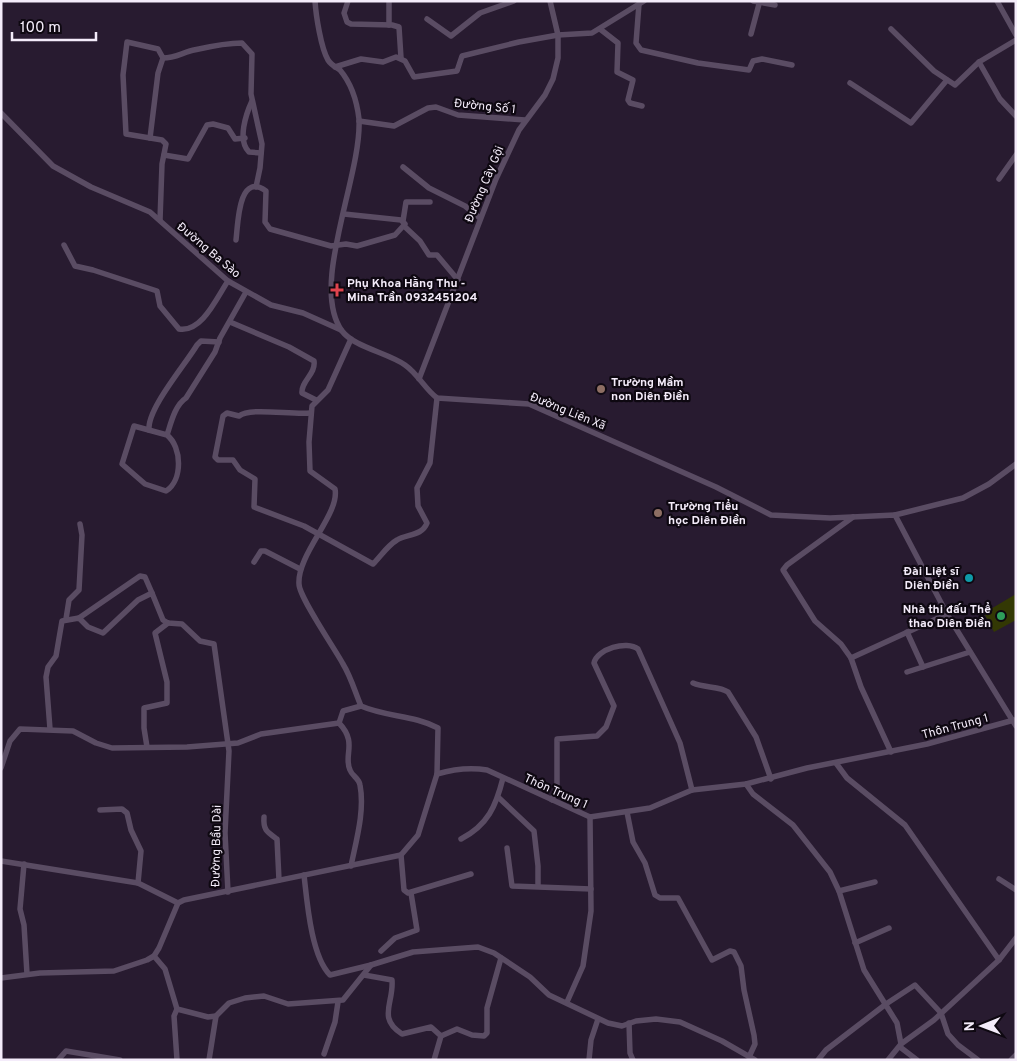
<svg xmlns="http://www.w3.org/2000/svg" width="1017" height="1061" viewBox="0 0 1017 1061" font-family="Overpass,sans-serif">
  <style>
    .green { fill: #333804 }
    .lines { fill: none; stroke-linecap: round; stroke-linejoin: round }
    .minor { stroke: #5a4c63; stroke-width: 5.5 }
    .health-dot { fill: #e0444e; stroke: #0e0811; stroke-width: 2 }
    .education-dot { fill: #8d6e63; stroke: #0e0811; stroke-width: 2 }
    .culture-dot { fill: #0f9aa8; stroke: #0e0811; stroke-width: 2 }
    .leisure-dot { fill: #2e9e5b; stroke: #0e0811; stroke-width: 2 }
    .labels { text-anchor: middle; stroke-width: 4.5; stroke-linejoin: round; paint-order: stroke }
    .street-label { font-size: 12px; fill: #f4ecfa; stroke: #0e0811 }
    .poi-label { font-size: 12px; font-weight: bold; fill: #f4ecfa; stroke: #0e0811; text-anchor: start }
  </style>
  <rect width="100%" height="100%" fill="#281b30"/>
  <path class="green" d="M1016,594V620L994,632L984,613Z"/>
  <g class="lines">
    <g class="minor">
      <path d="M315,1C316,16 321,48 328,60C331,65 336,67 340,70C351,83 357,102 359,119C362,176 309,286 342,331C354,347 388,353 405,365C418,374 425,389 437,398L529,404L716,487L771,515L830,518L895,515L947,614L1016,726"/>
      <path d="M348,1L344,13L347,22L351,24L392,25L399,27L401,58"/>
      <path d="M389,1V25"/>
      <path d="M753,1L775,5"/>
      <path d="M997,1L1016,35"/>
      <path d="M639,4L636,43L641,50L698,63L749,70L753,61L762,59L792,65"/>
      <path d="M427,19L451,36L480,13L514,1"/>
      <path d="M600,29L618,43L617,72L633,80L628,100L630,103L642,106"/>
      <path d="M891,29L934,71L955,85L979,62"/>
      <path d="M751,34L759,4"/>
      <path d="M1016,40L979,62L1000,99L1016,116"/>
      <path d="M335,67L361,59L383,62L396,57L405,61L414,77L457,71L462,56L519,42L558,35L592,33L644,1"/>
      <path d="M850,83L911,123L947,80"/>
      <path d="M252,101C246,114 237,140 249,152L261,153"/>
      <path d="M1,113L53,166L91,187L150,212L228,281L271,305L303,313L341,330"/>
      <path d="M359,121L394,126L428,108L436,107L458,115L525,120"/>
      <path d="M150,138L158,73L163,58"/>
      <path d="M164,155L188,159L207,125L213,124L228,128L235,139L245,138"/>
      <path d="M403,167L429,188L465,206L480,218"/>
      <path d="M999,179L1016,155"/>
      <path d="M160,220L162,164L166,144L162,140L126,134L123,75L127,42L158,49L163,58C174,58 180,54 190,51C208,47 223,43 242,43L252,54L251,94L262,144L260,168L256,187"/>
      <path d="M403,221L406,202H430"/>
      <path d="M404,226L420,241L429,255H437L458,280"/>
      <path d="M236,240C238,225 238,171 266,191L265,222L270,229L331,246L346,244L357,246L395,235L405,224L401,220L344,214"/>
      <path d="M64,245L75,266L93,270L157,291L160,306L179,329C202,333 217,297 228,281"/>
      <path d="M230,322L289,347L314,361C316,374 301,381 302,393L316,400"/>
      <path d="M351,339L328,390L312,406L309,442L310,471L335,489C340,514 297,554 299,584C299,597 335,649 343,664C351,677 355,692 361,706C386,717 414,715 438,728L437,774"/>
      <path d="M419,379L496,179L519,130L545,95L553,79L558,58V35L550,1"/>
      <path d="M310,413C291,415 250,407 239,416L227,413L223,416L215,457L218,460H233L240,470L255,479L254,507L304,526L373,564C380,557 388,545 397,540C407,534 422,536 427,523L418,506L417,488L430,463L437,398"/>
      <path d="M149,430C147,409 185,365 197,345L201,341L219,342"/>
      <path d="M167,435L134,426L122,464L145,484L166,491C183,480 182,447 167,435C171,423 175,405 186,398L215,352L220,338L246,292"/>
      <path d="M895,515L963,498L989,484L1016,464"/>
      <path d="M853,517L787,565L783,570L815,621L841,644L851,658L861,687L891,752"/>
      <path d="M254,562L261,551H265L300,569"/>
      <path d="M79,618L140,576L145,577L152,593"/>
      <path d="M66,619L69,600L79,590L82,535L80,524"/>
      <path d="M907,632L923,667"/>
      <path d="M851,658L947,614"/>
      <path d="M907,672L970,652"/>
      <path d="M693,683C704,688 720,686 728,692L756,737L771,779"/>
      <path d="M339,723C358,743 343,755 350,770C352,776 359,778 360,785C365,811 356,841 351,866"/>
      <path d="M50,729L46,677L48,667L56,656L62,621L79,618L88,627L103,633L138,600L152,593L163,620L168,623L182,624L200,641L214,644L229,751L225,833L228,892"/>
      <path d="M147,747L144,728V708L167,703V682L155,633L168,623"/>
      <path d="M836,763L847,778L905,825L999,960"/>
      <path d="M1,768L10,741L20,729L73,731L96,743L112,748L187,747L238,743L261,734L339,723L343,711L361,706"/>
      <path d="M746,784L753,794L793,825L830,872L839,891L864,970L897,1023L901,1044"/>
      <path d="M498,797L534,831L538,866V886"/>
      <path d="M552,800L557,785V739L597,736L606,727L614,706L594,663C597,649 627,640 638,649L680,743L692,790"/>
      <path d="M100,810L122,809L127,813L131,830L141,851L138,883"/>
      <path d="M627,812L633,842L645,863L655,895L660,898H678L712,960L730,951L734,952L741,966L744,990L754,1035L755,1044L749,1057"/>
      <path d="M264,817C263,830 267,832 277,839L279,880"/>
      <path d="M461,839C488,825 496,806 503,778"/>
      <path d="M507,848L512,886L591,889"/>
      <path d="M401,855L404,890L408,893L471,874"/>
      <path d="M1,861L138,883L178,903"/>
      <path d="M24,864L20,909L24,925L27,974"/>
      <path d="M304,875C307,901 311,956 330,975L371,965L413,952L478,947L494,953L530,977L549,995L608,1023L622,1026L636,1021L656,1019L680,1022L722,1041L755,1060"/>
      <path d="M999,879L1016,890"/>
      <path d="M839,891L875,882"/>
      <path d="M855,943L889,928"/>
      <path d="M381,951L395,938L417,930L411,893"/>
      <path d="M154,956L165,969L177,1009L208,1017L216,1016L229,1003L245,998L264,996L288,1004L343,1000L371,965"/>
      <path d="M364,975L392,980C394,1003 377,1018 402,1034L431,1027L441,1036L457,1029L472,1035L484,1036L487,1033V1008L501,958"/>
      <path d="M1,978L40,973L114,971L147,960L154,956L159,948L178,903L184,900L401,855L418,835L437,774C454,769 469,767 487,770L590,817L650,808L692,790L746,784L807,768L927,744L1014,720"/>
      <path d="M567,1002L583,966L591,911L590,817"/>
      <path d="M629,1023L630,1053L633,1060"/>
      <path d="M900,1047L917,1060"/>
      <path d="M324,1054L335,1022L338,1002"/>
      <path d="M58,1060L66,1051L120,1060"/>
      <path d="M177,1060L174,1016L177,1009"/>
      <path d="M209,1060L216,1016"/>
      <path d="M434,1060L441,1036"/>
      <path d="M589,1060L591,1040L598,1019"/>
      <path d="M818,1060L826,1050L886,1004L915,985L941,1013L948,1034L958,1045L978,1060"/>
      <path d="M888,1060L901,1044L934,1020L999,960L1016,938"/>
      <path d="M1011,1060L1016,1055"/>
    </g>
  </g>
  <path class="health-dot" d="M334.5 282.5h5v5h5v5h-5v5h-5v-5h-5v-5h5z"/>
  <g class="education-dot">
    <circle cx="601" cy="389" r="5"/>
    <circle cx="658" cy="513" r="5"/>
  </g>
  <circle class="culture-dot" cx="969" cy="578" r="5"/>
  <circle class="leisure-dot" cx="1001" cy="616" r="5"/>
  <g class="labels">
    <g class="street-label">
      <text transform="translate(485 106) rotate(6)" y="4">Đường Số 1</text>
      <text transform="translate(484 184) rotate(-67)" y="4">Đường Cây Gội</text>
      <text transform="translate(209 250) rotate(40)" y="4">Đường Ba Sào</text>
      <text transform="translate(568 411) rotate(22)" y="4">Đường Liên Xã</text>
      <text transform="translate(955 726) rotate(-15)" y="4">Thôn Trung 1</text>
      <text transform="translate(556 791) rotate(24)" y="4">Thôn Trung 1</text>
      <text transform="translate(216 846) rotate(-89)" y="4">Đường Bầu Dài</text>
    </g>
    <g class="poi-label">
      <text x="347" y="287">Phụ Khoa Hằng Thu -<tspan x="347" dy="14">Mina Trần 0932451204</tspan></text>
      <text x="611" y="386">Trường Mầm<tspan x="611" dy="14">non Diên Điền</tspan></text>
      <text x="668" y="510">Trường Tiểu<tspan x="668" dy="14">học Diên Điền</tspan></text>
      <text x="959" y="575" text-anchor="end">Đài Liệt sĩ<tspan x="959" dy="14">Diên Điền</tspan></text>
      <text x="991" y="613" text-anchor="end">Nhà thi đấu Thể<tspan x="991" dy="14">thao Diên Điền</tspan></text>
    </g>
  </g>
  <rect width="1017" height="1061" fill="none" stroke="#f4ecfa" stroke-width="5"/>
  <g transform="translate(982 1026) rotate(269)" stroke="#0e0811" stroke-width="4" paint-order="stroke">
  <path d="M0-4L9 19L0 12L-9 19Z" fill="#f4ecfa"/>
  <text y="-8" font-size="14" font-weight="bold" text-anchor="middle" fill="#f4ecfa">N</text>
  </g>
  <path d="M12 32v8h84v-8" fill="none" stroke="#f4ecfa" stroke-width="2.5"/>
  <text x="20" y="32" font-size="15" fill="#f4ecfa" stroke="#0e0811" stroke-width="4" paint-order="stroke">100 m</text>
</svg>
